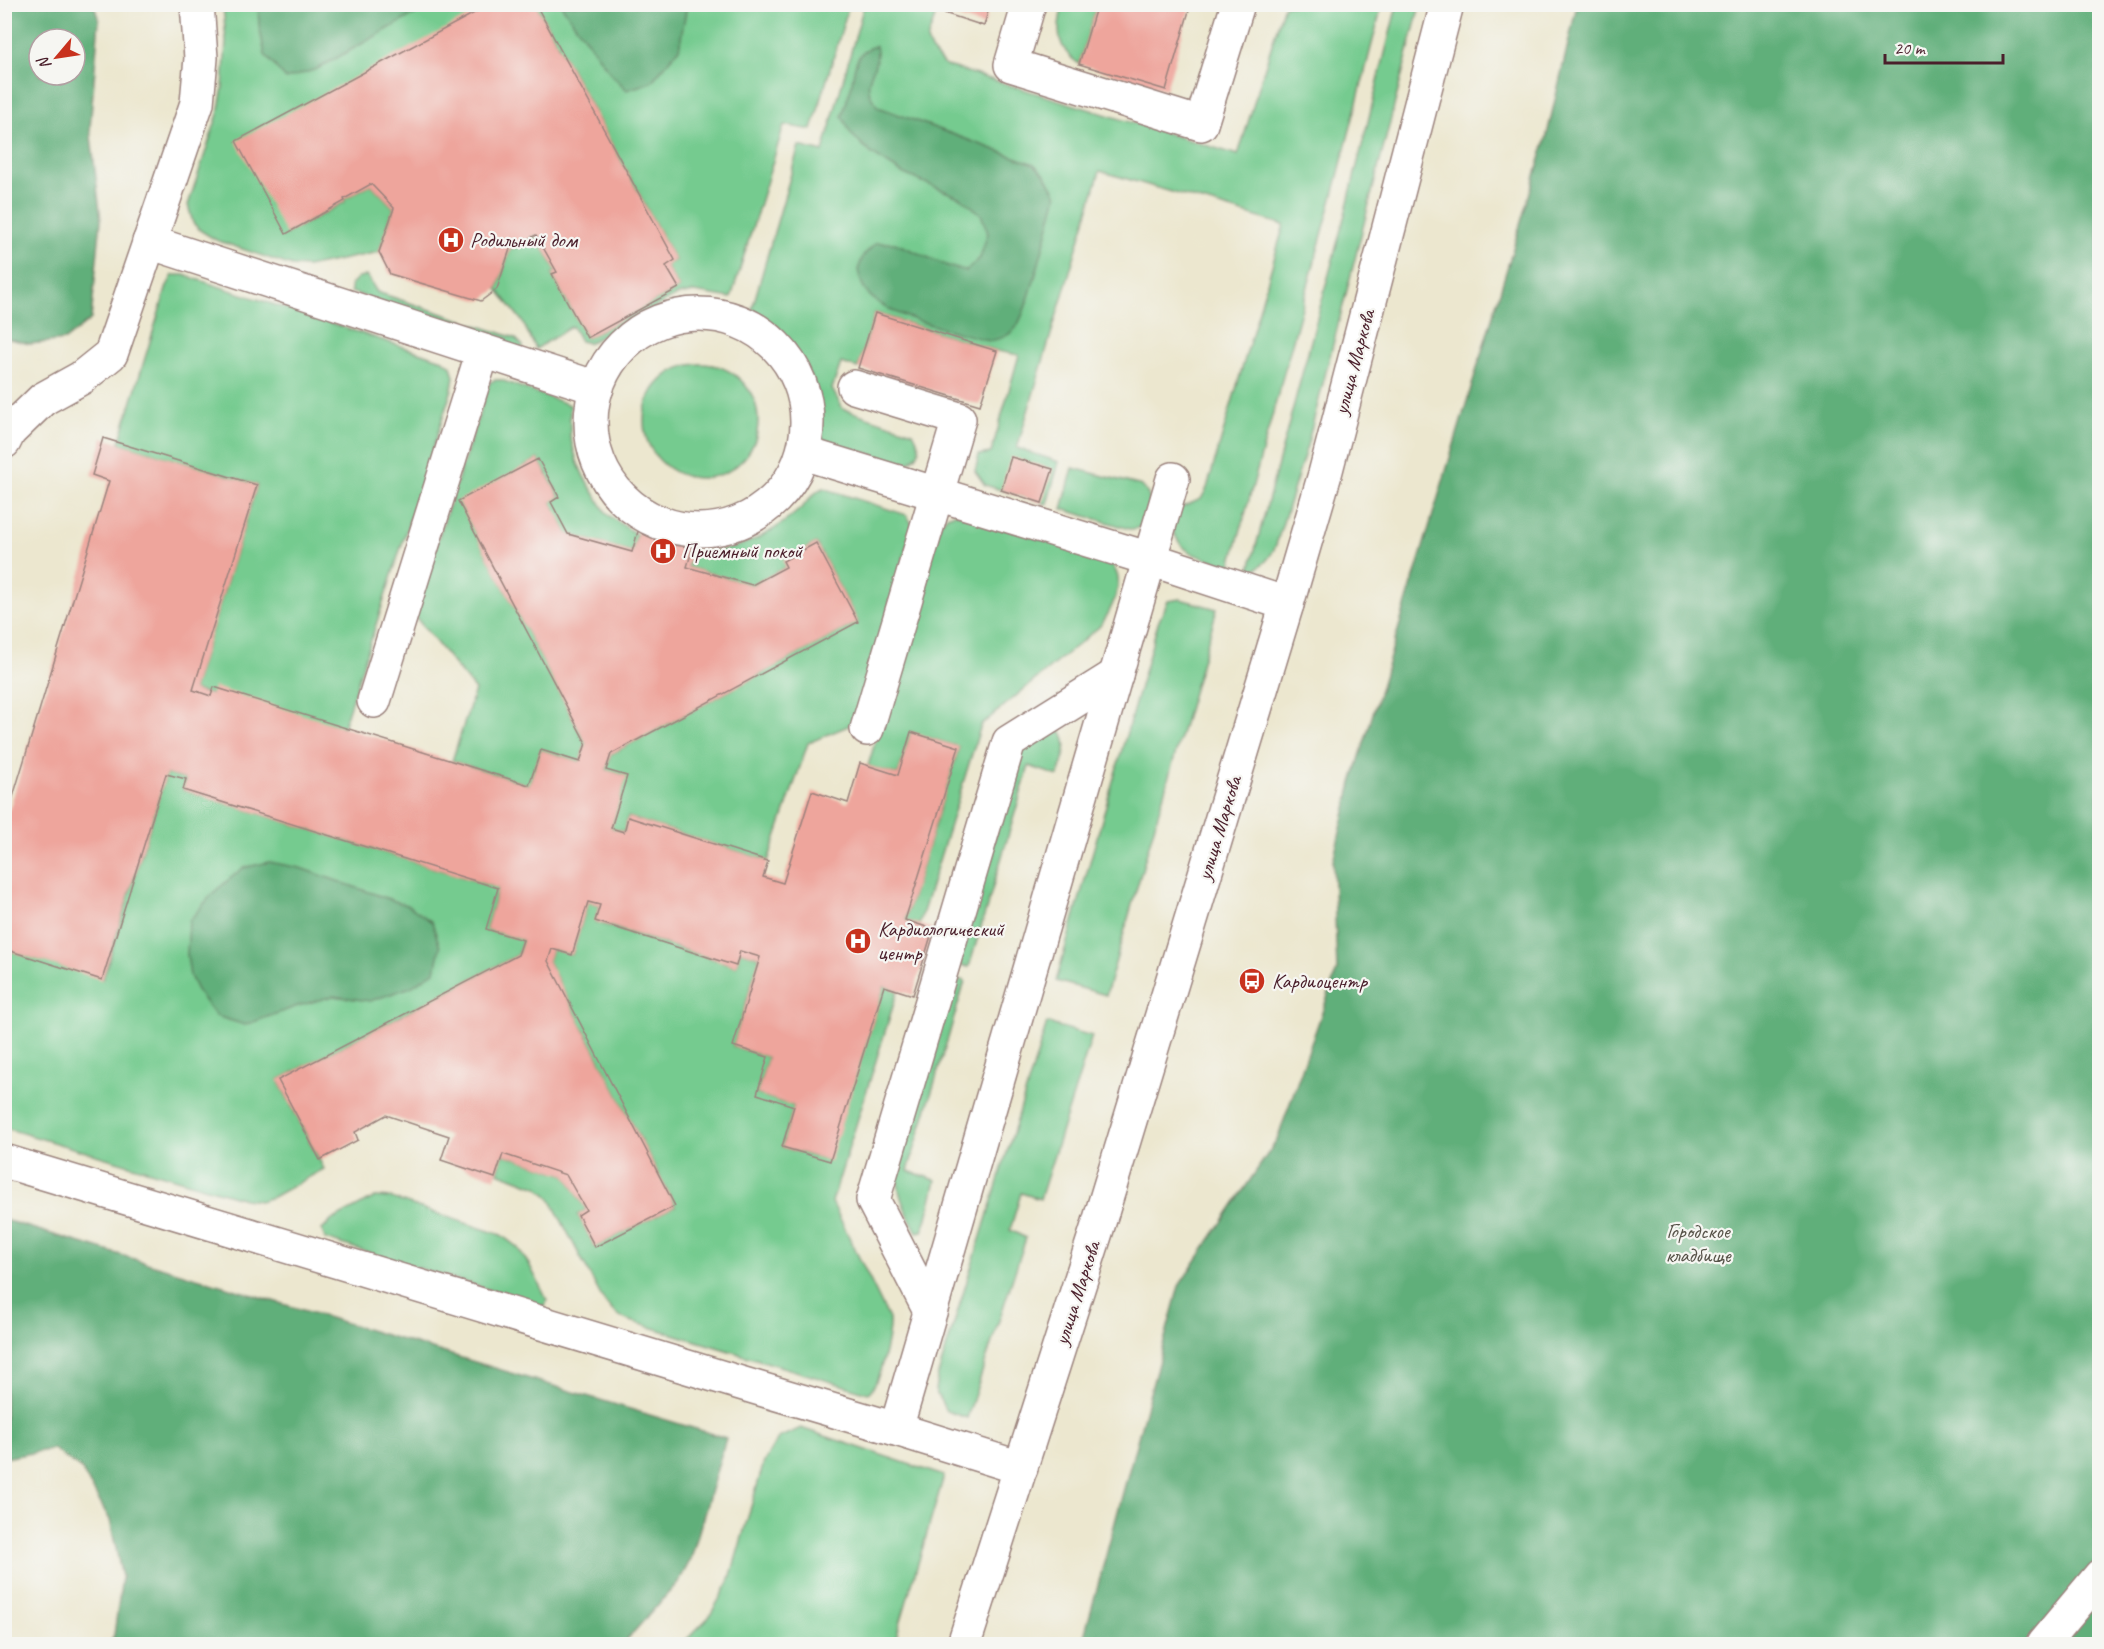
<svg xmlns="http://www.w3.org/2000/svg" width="2104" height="1649" viewBox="0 0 2104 1649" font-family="Caveat,sans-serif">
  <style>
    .green { fill: #75cb8f; stroke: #60755d; stroke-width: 1.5 }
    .forest { fill: #60af7a; stroke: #556752; stroke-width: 1.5; fill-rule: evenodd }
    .building { fill: #eea59c }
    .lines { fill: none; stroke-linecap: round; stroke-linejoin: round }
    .minor-casing { stroke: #9b837d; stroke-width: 36 }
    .minor { stroke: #fff; stroke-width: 33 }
    .labels { text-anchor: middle; stroke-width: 4.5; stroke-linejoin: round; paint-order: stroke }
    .poi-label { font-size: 21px; fill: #4a1f2b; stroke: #f6f6f2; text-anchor: start }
    .street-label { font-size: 21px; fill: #4a1f2b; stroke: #f6f6f2 }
    .park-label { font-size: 21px; fill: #575349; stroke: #f6f6f2 }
  </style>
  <rect width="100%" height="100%" fill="#f6f6f2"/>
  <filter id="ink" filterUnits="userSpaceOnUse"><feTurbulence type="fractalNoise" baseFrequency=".0167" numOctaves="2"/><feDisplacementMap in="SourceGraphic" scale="12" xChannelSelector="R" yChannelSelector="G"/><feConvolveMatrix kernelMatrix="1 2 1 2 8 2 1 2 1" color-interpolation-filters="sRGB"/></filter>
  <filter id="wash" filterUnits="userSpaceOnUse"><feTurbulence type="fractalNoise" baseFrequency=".008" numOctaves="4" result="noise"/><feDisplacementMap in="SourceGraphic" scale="24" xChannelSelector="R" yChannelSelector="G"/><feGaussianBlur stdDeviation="1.35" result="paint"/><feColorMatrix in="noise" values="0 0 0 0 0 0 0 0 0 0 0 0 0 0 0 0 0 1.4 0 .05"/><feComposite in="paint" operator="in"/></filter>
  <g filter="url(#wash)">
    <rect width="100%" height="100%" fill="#ece7cf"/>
    <g class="green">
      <path d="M223,5H491L286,234L345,202L344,199L371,184L394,208L379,252L307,267L292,266L216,240L201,231L193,223L188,205L218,114L223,87L226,41Z"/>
      <path d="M532,5H849L812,130L784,125L731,298L694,292L677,295L589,343L580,341L572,326L536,349L522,321L497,289L510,249L536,235L557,272L552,274L587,338L679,288L666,266L675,260L536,5Z"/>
      <path d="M864,5H917L937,11L927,40L931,50L944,65L1238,155L1284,5H1382L1336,184L1231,565C1202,557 1182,558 1171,526L1180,508L1201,499L1207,488L1284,225L1100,171L1017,448L1059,462L1047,504L985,485L975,471L979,455L991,453L1019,355L997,351L875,313L858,368L841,363L832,389L843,409L913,432C921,446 923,454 908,463L894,461L823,440C818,390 814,371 779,335C770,325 763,317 752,309L799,146L823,152Z"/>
      <path d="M1063,5H1097L1079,64C1056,48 1056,30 1063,5Z"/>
      <path d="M1397,5H1420L1307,446L1276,545C1270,559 1263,566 1249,572L1345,214Z"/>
      <path d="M173,275H184L443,360L451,366L454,377L452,389L343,727L193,690L257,485L119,443L167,286Z"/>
      <path d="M367,276L377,292L515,338L523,346L522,349L351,292V285L358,277Z"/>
      <circle cx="701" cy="421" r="57"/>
      <path d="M495,380H501L570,405V436L577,461L584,477L607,514L637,535L632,552L568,534L551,502L559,496L538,459L459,502L586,743L580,762L541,750L529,785L452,761L475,690L413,614L490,382Z"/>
      <path d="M1073,468L1142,486C1154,498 1150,509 1145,524L1133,530L1062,509Z"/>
      <path d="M823,488L907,515L913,526L855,723L808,743L768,861L628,817L624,832L611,828L626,776L606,770L611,754L858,622L816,543L784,561L786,567L752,585L687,567L692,551C731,556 771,535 799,510C808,502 813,492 823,488Z"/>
      <path d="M955,513L1109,560C1113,566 1117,571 1118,578C1120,592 1108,617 1099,627L981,725L919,925L905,920L959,747L911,732L898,775L868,766L940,524L947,516Z"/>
      <path d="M1180,599L1217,609L1106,995L1056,981L1158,623L1168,601Z"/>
      <path d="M1061,731C1071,744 1062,762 1058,776L1029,766L969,967L956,964L1020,753L1051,734Z"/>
      <path d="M166,774L186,779L183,790L498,888L486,929L523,940L518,955L278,1080L324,1169L273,1197L260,1201L244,1199L5,1128L4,949L103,979Z"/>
      <path d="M588,902L600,905L595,922L736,966L740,951L760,957L733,1046L768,1057L757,1094L794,1106L782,1147L829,1161L884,986L898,990L832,1202L889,1319C890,1334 880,1385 868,1393L627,1320C615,1314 608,1308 601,1296L549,1197L537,1187L498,1172L503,1154L566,1175L586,1210L578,1215L595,1247L675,1206L548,961L552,949L572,955Z"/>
      <path d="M953,978L965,981L908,1171L936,1180L926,1222L922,1231L917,1232C904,1209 896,1192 897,1165Z"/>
      <path d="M1047,1023L1092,1036L1040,1199L1021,1193L1010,1230L1026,1238L967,1418L946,1411L935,1390L937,1378Z"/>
      <path d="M375,1197L391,1198L501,1235L517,1247L530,1266L547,1300L545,1307L325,1239L322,1230L332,1220Z"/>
      <path d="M801,1428L944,1476L894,1644H682L709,1617L729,1582L764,1462L778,1438Z"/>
    </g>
    <g class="forest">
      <path d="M5,4L94,5L99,20L90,128L101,220L91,319L65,340L30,344L5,338ZM39,39H75V75H39Z"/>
      <path d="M258,5V4L431,5L317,69L286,79L265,55L259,25Z"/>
      <path d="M561,5H687L679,49L651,82L627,90L611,74Z"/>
      <path d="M1577,5H2099V1644H1082L1179,1286L1277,1140L1337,970L1333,861L1352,783L1546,139Z"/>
      <path d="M876,46C882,72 855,79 878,107L1034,164L1046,176L1057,195C1050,219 1028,316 1014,330C1007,337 999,339 989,341C957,331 885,318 866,291C861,286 860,276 858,270L863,256L876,243H895L950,267L966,271L980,258L988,233L981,214L961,198L904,174L872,154L851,134L842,116C845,106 848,97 851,88C855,69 853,51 876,46Z"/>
      <path d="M269,862L300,868L409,906L432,922L440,947L435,971L411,987L370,1001L333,996L298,1006L245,1025L216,1016L199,994L190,976L187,954L189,921L214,892L243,868Z"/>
      <path d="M5,1220L726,1438L691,1559L679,1581L623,1644H109L114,1635L122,1577L110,1520L81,1469L53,1449L5,1458Z"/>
    </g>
    <g id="blocks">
      <g class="building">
        <path d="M491,4L536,5L675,260L666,266L679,288L587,338L552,274L557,272L536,235L510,249L497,289L481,301L390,274L379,252L394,208L371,184L344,199L345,201L286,234L236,141Z"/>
        <path d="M947,4H990L984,26L944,13Z"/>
        <path d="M1097,4H1191L1166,90L1079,64Z"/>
        <path d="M875,313L997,351L980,405L858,368Z"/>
        <path d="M103,438L257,485L193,690L211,696L214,687L529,785L541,750L580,762L586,743L458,501L538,459L559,497L551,502L568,534L632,552L639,528L694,544L687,567L752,585L786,567L783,561L816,543L858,622L611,754L606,770L627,776L611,828L624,832L628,817L768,861L763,877L783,883L812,791L848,803L860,763L898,775L911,732L959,747L905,920L933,929L913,995L884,986L830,1161L782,1147L794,1106L757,1094L768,1057L733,1046L760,957L740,951L736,966L595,921L600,905L588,902L572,955L552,949L548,961L675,1206L595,1247L578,1215L586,1210L566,1175L503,1154L495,1178L441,1160L449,1136L386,1115L355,1132L358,1140L320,1160L278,1080L518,955L523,940L486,929L498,888L183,790L186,779L166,774L102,980L4,949V809L9,810L109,481L92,475Z"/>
        <path d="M1011,457L1053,469L1042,503L1001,490Z"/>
      </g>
    </g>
  </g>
  <g filter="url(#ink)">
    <use href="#blocks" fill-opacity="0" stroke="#9b837d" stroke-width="1.5"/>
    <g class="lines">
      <defs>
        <g id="minor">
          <path d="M1029,4L1011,65L1201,124L1238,4"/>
          <path d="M149,242L597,388"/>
          <circle cx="699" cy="422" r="108"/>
          <path d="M854,387L959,419L867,729"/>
          <path d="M4,442L9,432L43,399L81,378L111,354L197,103L201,58L197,4"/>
          <path d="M803,453L1150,559L1287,604"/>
          <path d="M374,701L483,351"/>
          <path d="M4,1161L757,1388L896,1429L1021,1468"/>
          <path d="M930,1311L873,1200L1009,742L1116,675"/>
          <path d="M896,1429L1173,479"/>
          <path d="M964,1644L1097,1229L1287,604L1325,474L1447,4"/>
          <path d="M2043,1644L2100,1576"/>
        </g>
      </defs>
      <use href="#minor" class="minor-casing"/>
      <use href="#minor" class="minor"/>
    </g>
  </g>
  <defs>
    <symbol id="hospital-disc" viewBox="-11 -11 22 22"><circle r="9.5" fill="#c8321e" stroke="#f6f6f2"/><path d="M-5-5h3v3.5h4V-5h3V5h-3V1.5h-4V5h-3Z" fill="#fff"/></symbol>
    <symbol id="bus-disc" viewBox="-11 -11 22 22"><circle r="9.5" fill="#c8321e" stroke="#f6f6f2"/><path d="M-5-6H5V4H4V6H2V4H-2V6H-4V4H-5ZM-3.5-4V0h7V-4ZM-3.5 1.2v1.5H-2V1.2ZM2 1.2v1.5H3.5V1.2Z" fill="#fff"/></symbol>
  </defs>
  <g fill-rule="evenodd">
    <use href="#hospital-disc" x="436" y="225" width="30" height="30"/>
    <use href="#hospital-disc" x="648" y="536" width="30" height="30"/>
    <use href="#hospital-disc" x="843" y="926" width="30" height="30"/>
    <use href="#bus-disc" x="1237" y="966" width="30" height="30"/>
  </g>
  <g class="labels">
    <g class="poi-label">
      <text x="470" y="247">Родильный дом</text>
      <text x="682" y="558">Приемный покой</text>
      <text x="878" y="936">Кардиологический<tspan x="878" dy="24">центр</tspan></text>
      <text x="1272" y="988">Кардиоцентр</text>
    </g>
    <g class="street-label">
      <text transform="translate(1354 362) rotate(-75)" y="7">улица Маркова</text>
      <text transform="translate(1219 828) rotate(-73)" y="7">улица Маркова</text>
      <text transform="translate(1077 1293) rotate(-72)" y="7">улица Маркова</text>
    </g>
    <g class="park-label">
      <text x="1698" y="1238">Городское<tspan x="1698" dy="24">кладбище</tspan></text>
    </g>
  </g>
  <rect width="2104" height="1649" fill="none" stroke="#f6f6f2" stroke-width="24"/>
  <g transform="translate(57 57) rotate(241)"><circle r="28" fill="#f6f6f2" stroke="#b1a0a2" stroke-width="1.5"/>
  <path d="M0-4.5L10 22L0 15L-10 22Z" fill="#c8321e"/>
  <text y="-9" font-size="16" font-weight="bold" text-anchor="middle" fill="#4a1f2b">N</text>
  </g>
  <path d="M1885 54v9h118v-9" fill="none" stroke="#4a1f2b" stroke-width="3"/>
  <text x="1894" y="54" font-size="18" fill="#4a1f2b" stroke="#f6f6f2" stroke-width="4.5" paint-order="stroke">20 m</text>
</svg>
